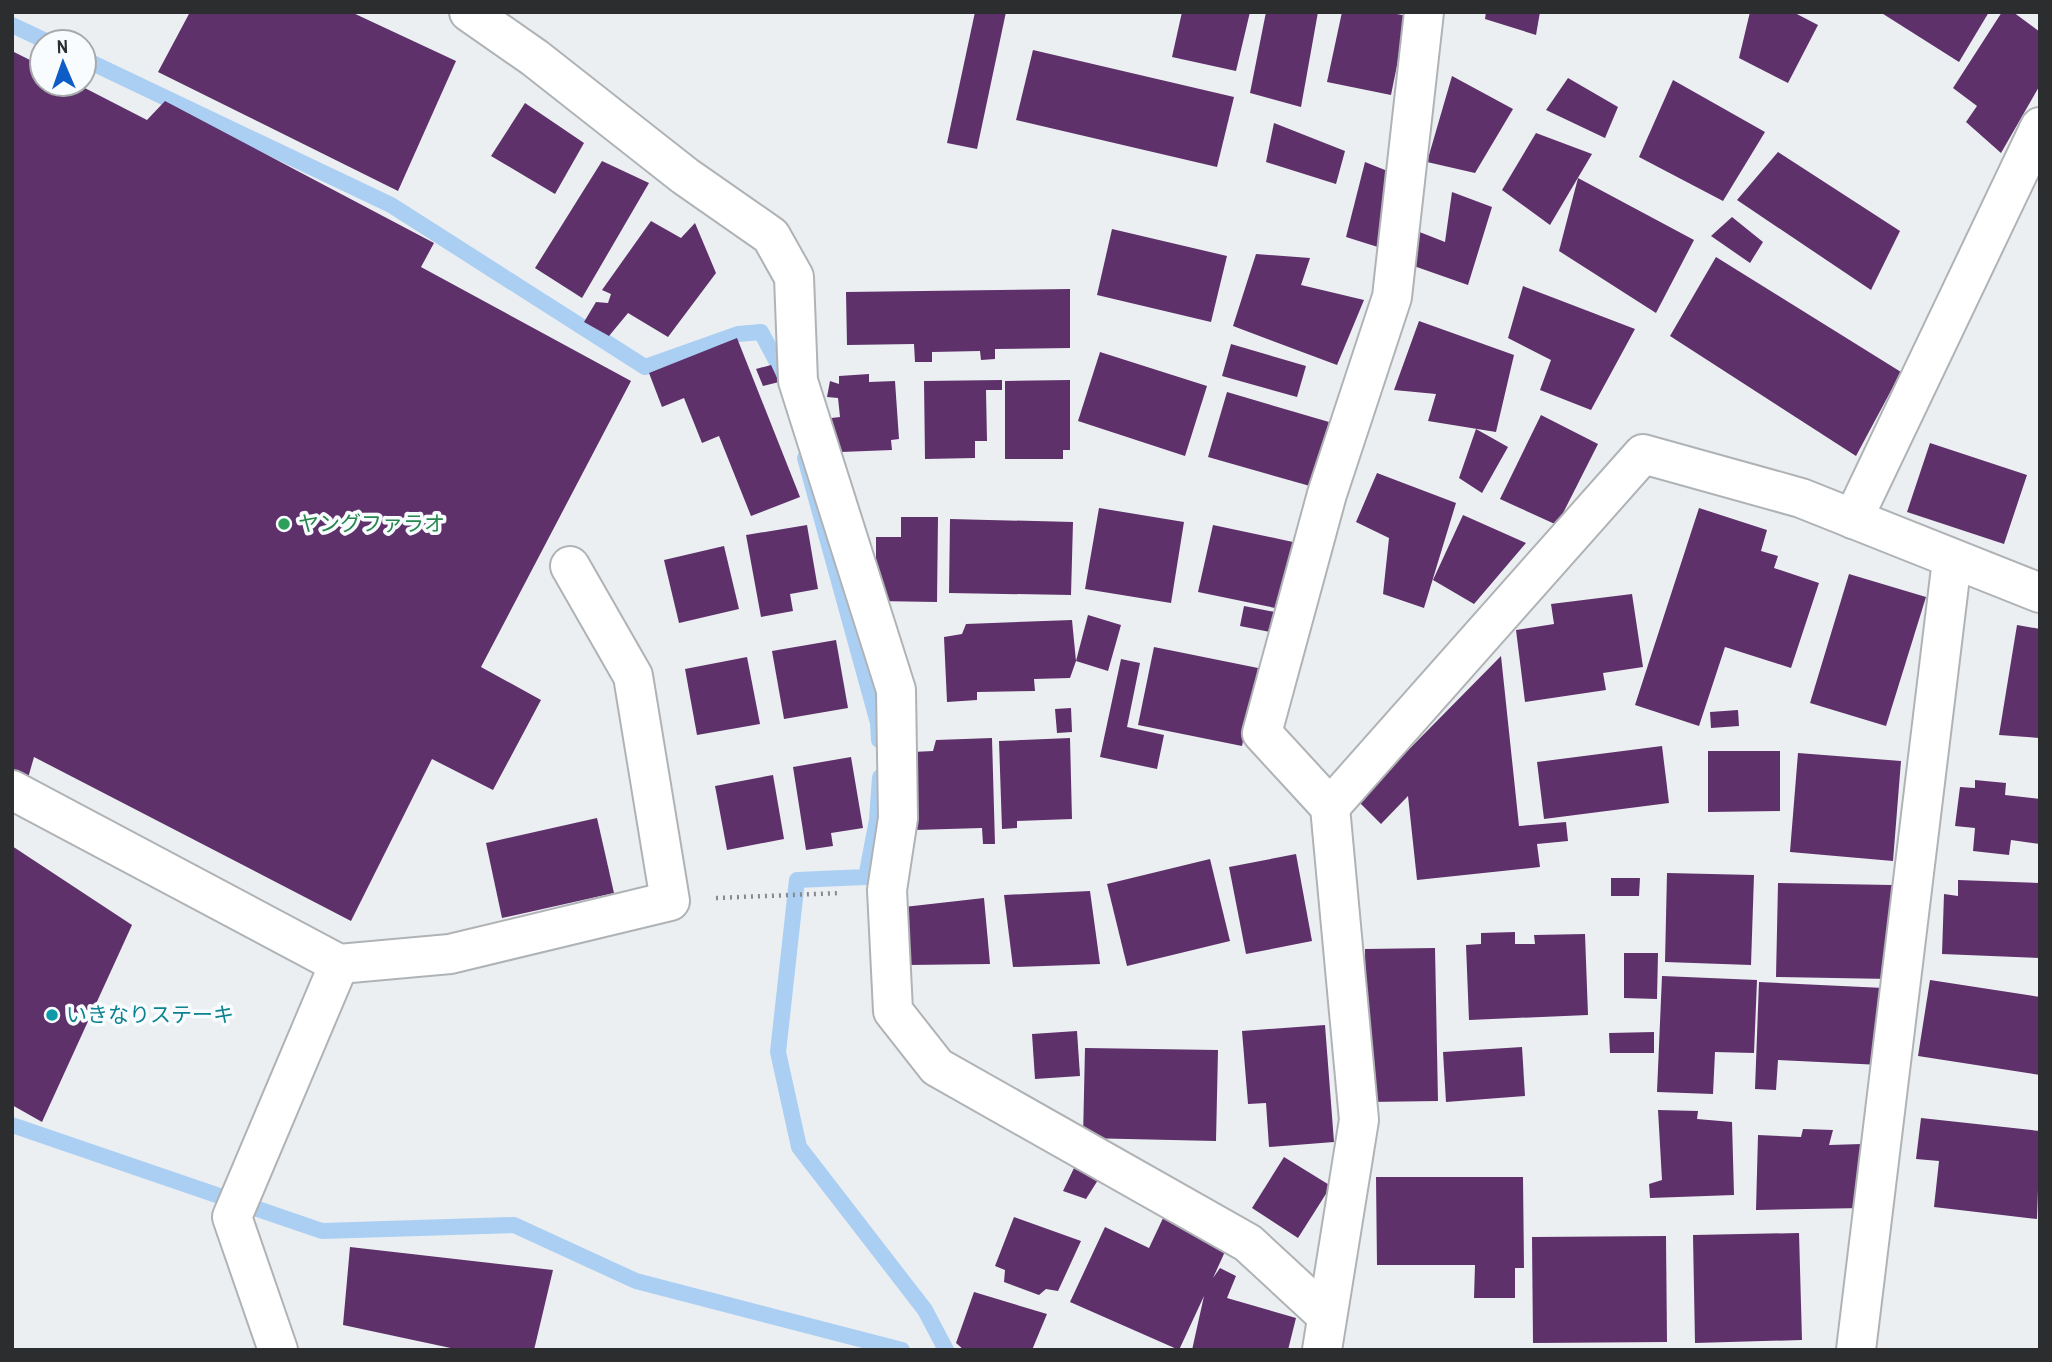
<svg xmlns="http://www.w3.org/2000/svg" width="2052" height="1362" viewBox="0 0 2052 1362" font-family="'Archivo Narrow','Noto Sans JP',sans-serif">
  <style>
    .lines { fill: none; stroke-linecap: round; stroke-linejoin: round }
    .stream { stroke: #abcff3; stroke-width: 16 }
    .building { fill: #5e316b }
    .minor-casing { stroke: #b0b3b5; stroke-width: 42 }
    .path { stroke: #87898b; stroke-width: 4.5; stroke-dasharray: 2 5; stroke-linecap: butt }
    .minor { stroke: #fff; stroke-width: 38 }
    .leisure-dot { fill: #2e9e5b; stroke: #f9fcff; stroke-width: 2.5 }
    .culture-dot { fill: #0f9aa8; stroke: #f9fcff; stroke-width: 2.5 }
    .labels { text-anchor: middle; stroke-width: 7; stroke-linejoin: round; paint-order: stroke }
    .leisure-label { font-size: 21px; fill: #27864d; stroke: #f9fcff; text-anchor: start }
    .culture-label { font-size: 21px; fill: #0d838f; stroke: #f9fcff; text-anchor: start }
  </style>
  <rect width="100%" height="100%" fill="#eceff2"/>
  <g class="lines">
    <g class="stream">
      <path d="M12,25L48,42"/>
      <path d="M84,59L391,205L645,367L738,334L761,332L786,379"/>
      <path d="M805,458L878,723L879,740"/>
      <path d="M880,777L877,820L866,877L797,880L778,1052L799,1147L925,1310L946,1350"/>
      <path d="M12,1125L322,1231L514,1225L636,1281L902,1350"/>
    </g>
  </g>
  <g class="building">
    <path d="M190,12H351L456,61L398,191L158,72Z"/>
    <path d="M975,12H1006L977,149L947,143Z"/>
    <path d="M1182,12H1250L1236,71L1172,57Z"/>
    <path d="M1266,12H1318L1301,107L1250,93Z"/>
    <path d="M1342,12H1387L1407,16L1391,95L1327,82Z"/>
    <path d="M1486,12H1540L1536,35L1485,19Z"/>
    <path d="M1750,12H1793L1818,25L1788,83L1739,58Z"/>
    <path d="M1880,12H1989L1959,62Z"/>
    <path d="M2002,12H2013L2040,32V85L2001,153L1966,122L1977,106L1953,88Z"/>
    <path d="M1033,50L1234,97L1217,167L1016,120Z"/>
    <path d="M12,51L42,66V84H77L147,120L165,101L434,243L421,267L631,381L481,667L541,700L493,790L432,759L351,921L34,757L28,778L12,770Z"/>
    <path d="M1452,76L1513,109L1475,173L1427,162Z"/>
    <path d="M1568,78L1618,107L1605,138L1546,110Z"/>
    <path d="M1673,80L1765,132L1723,201L1639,157Z"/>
    <path d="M525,103L584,143L555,194L491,156Z"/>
    <path d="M1274,123L1345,151L1336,184L1266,162Z"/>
    <path d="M1536,133L1592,154L1550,225L1502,190Z"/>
    <path d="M1778,152L1900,231L1871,290L1737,200Z"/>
    <path d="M602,161L649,183L582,298L535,268Z"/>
    <path d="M1365,162L1390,172L1381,248L1346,237Z"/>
    <path d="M1578,178L1694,240L1656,313L1559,251Z"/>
    <path d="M1452,192L1492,207L1468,285L1411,265L1417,231L1445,242Z"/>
    <path d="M1732,217L1763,242L1750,263L1711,236Z"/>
    <path d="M651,221L681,238L695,223L716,273L668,337L628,313L609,336L584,322L596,302L608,303L611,294L602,290Z"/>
    <path d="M1112,229L1227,256L1211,322L1097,295Z"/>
    <path d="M1256,254L1310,258L1301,285L1364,300L1337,365L1233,326Z"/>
    <path d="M1716,257L1901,372L1856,456L1670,336Z"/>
    <path d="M1523,286L1635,329L1591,410L1540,390L1551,360L1508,338Z"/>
    <path d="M1070,289V348L995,349V359L981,360L980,351L932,352V362H915L914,344L847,345L846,292Z"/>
    <path d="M1419,321L1514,355L1496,432L1428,421L1436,394L1394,390Z"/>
    <path d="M737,338L800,497L751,516L719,436L702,443L684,398L662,407L649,373Z"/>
    <path d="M1231,344L1306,366L1297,397L1222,376Z"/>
    <path d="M1100,352L1207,386L1185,456L1078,421Z"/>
    <path d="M771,365L779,382L763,386L756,369Z"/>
    <path d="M869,374V382L895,381L899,439L891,440L892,450L841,452L823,419L840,417L838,398L827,397L830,381L839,384V376Z"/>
    <path d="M1002,380V390H986L987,441H975V458L925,459L924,381Z"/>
    <path d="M1070,380V450H1063V459H1005V381Z"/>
    <path d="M1227,392L1329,422L1310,486L1208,457Z"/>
    <path d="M1541,415L1598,444L1557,525L1500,499Z"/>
    <path d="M1476,429L1508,447L1482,493L1459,478Z"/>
    <path d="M1930,443L2027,475L2004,544L1907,512Z"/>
    <path d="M1377,473L1456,503L1424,608L1383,594L1389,538L1356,522Z"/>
    <path d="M1099,508L1184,522L1171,603L1085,589Z"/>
    <path d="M1699,508L1767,530L1761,551L1778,556L1774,568L1819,583L1791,668L1725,647L1699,726L1635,705Z"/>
    <path d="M1463,515L1526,543L1474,604L1433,580Z"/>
    <path d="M901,517H938L937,602L876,601V537H901Z"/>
    <path d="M950,519L1073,522L1071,595L949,593Z"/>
    <path d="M807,525L818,589L790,594L793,611L761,617L746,535Z"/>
    <path d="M1213,525L1293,542L1280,609L1198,592Z"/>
    <path d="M724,546L739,609L679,623L664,560Z"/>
    <path d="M1849,574L1926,597L1886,726L1810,703Z"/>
    <path d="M1632,594L1643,667L1603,673L1606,690L1525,702L1516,630L1554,624L1551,604Z"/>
    <path d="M1244,606L1275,612L1270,632L1240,626Z"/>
    <path d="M1088,615L1121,625L1108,671L1076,661Z"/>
    <path d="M1072,620L1076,661L1070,678L1034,679L1035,691L977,692V700L947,702L944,637L962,634L966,624Z"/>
    <path d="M2017,625L2040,629V738L1999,735Z"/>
    <path d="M836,640L848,708L784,719L772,651Z"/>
    <path d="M1154,647L1258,668L1242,746L1138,725Z"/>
    <path d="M1501,656L1519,826L1566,822L1568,841L1537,844L1540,867L1417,880L1408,796L1381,824L1358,801Z"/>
    <path d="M747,657L760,724L697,735L685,669Z"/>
    <path d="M1121,659L1140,663L1127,727L1164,735L1157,769L1100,757Z"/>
    <path d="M1071,708L1072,732L1057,733L1055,709Z"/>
    <path d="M1738,710L1739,726L1711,728L1710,712Z"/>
    <path d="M992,738L995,844H983L982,828L914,830L912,752L933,751L936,740Z"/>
    <path d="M1070,738L1072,819L1017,821V828L1002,829L999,741Z"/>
    <path d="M1662,746L1669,803L1544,819L1537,762Z"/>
    <path d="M1708,751H1780V811L1708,812Z"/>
    <path d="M1798,753L1901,761L1893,861L1790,852Z"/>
    <path d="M851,757L863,828L831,833L833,846L806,850L793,767Z"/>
    <path d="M773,775L784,839L727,850L715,786Z"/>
    <path d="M1975,780L2006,783L2005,795L2040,799V844L2011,840L2009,855L1973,851L1975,828L1955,826L1960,787L1975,788Z"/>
    <path d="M597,818L614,893L502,918L486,843Z"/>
    <path d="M12,846L132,925L42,1122L12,1105Z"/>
    <path d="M1296,854L1312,941L1246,954L1229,867Z"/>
    <path d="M1210,859L1230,941L1127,966L1107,884Z"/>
    <path d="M1667,873L1754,875L1751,965L1665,962Z"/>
    <path d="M1611,878H1640L1639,896H1611Z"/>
    <path d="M1958,880L2040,883V958L1942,954L1944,894L1958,896Z"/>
    <path d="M1778,883L1892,885L1891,979L1776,977Z"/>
    <path d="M1090,891L1100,964L1013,967L1004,895Z"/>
    <path d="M984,898L990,964L908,965L904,907Z"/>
    <path d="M1515,932V944H1535L1534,935L1585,934L1588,1015L1469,1020L1466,945L1481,944V933Z"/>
    <path d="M1435,948L1438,1101L1367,1102L1365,949Z"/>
    <path d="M1624,953H1658L1657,999L1624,998Z"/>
    <path d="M1662,976L1757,980L1754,1053L1715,1052L1713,1094L1657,1092Z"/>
    <path d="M1930,980L2040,997V1075L1918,1056Z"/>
    <path d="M1759,982L1884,988L1881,1065L1778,1060L1776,1090L1755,1089Z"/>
    <path d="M1325,1025L1334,1142L1269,1147L1266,1103L1248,1104L1242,1031Z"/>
    <path d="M1077,1031L1080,1076L1035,1079L1032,1034Z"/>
    <path d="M1654,1032V1053H1610L1609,1033Z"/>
    <path d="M1522,1047L1525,1096L1446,1102L1443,1052Z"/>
    <path d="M1085,1048L1218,1050L1216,1141L1083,1138Z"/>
    <path d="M1658,1110L1698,1111L1697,1119L1732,1122L1734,1195L1650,1198L1649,1184L1662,1180Z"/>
    <path d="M1921,1118L2040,1131L2037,1219L1934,1207L1939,1161L1916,1159Z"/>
    <path d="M1803,1129L1833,1130L1829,1145L1862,1144L1864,1208L1756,1210L1758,1135L1801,1137Z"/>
    <path d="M1284,1157L1331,1186L1298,1238L1252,1208Z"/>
    <path d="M1074,1168L1098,1180L1086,1199L1063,1191Z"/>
    <path d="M1376,1177H1523L1524,1268H1515V1298H1474L1475,1265H1377Z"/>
    <path d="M1164,1216L1228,1245L1213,1278L1220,1268L1236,1276L1227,1298L1296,1318L1288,1350H1192L1204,1296L1179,1350L1070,1302L1105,1227L1149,1248Z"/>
    <path d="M1014,1217L1081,1241L1058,1291L1046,1289L1039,1295L1004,1282L1005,1270L995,1266Z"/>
    <path d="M1799,1233L1802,1340L1695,1343L1693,1235Z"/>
    <path d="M1666,1236L1667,1342L1533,1343L1532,1237Z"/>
    <path d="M350,1247L553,1270L534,1350H460L343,1325Z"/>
    <path d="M974,1292L1047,1314L1032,1350H964L956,1343Z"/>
  </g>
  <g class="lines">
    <defs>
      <g id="minor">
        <path d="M469,12L535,58L685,176L771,236L794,277L798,381L896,690L898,818L887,890L893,1011L937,1067L1248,1243L1327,1316"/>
        <path d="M1853,519L2040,127"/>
        <path d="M12,790L339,964L450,954L670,901L633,676L570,566"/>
        <path d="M1330,807L1643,454L1801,498L2040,593"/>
        <path d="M278,1350L232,1217L339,964"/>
        <path d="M1322,1350L1359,1120L1330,807L1262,733L1327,494L1392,297L1424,12"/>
        <path d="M1856,1350L1952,560"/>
      </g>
    </defs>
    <use href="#minor" class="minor-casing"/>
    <path class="path" d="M716,898L840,893"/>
    <use href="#minor" class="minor"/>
  </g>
  <circle class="leisure-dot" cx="284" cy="524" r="7"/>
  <circle class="culture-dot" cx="52" cy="1015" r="7"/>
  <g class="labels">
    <g class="leisure-label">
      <text x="298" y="531">ヤングファラオ</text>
    </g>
    <g class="culture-label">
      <text x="66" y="1022">いきなりステーキ</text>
    </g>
  </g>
  <rect width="2052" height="1362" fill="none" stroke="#2c2d2e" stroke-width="28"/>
  <g transform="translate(63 63) rotate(358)"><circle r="33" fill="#f9fcff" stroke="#a7a9ab" stroke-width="2"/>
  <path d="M0-5L12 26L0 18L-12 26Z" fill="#0e5cc6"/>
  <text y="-10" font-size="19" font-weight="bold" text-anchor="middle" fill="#2c2d2e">N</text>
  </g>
</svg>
